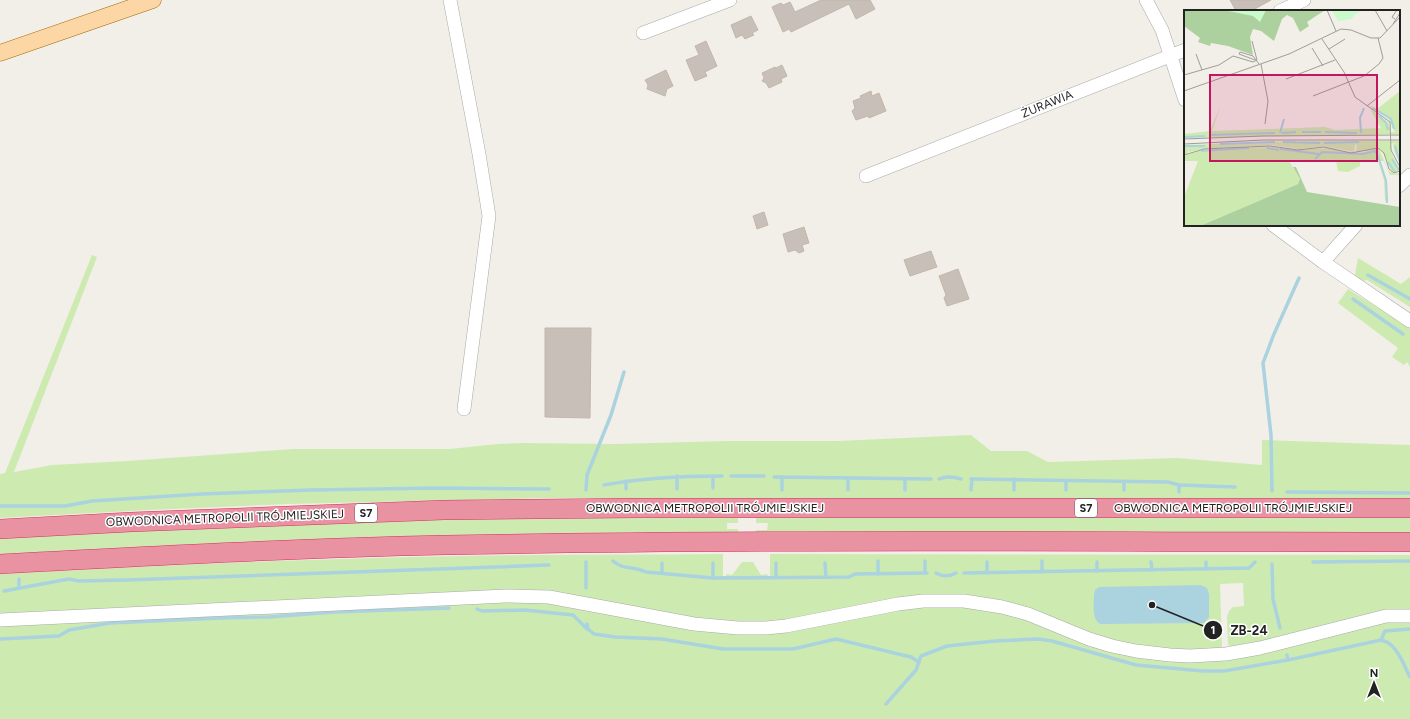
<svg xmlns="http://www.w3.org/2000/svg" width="1410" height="719" viewBox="0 0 1410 719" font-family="Figtree,sans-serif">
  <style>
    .grass { fill: #cdebb0 }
    .water { fill: #aad3df }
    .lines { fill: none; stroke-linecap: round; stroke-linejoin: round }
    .stream { stroke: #aad3df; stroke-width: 3.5 }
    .building { fill: #c7bfb8; stroke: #c4b6ab }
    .minor-casing { stroke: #a9a9a9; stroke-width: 14 }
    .major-casing { stroke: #a06b00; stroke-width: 17 }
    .highway-casing { stroke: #dc2a67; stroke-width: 20 }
    .minor { stroke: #fff; stroke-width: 13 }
    .major { stroke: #fcd6a4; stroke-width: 16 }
    .highway { stroke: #e892a2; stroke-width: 19 }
    .labels { text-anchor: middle; stroke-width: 3; stroke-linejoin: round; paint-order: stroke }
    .shield { fill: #fff; stroke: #646464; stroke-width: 1 }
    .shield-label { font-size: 11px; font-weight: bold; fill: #222 }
    .street-label { font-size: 12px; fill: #222; stroke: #fff }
    .inset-river { fill: none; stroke: #aad3df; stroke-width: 2 }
    .inset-road { fill: none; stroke: #9f9d99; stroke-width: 1 }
    .view { fill: #c2185b; fill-opacity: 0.15; stroke: #c2185b; stroke-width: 2 }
    .inset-edge { fill: none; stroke: #222; stroke-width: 2 }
    .leader { fill: none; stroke: #222; stroke-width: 1.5 }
    .callout-dot { fill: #222; stroke: #fff; stroke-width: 1.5 }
    .mark-label { font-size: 12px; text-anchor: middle; font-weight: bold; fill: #fff }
    .callout-label { font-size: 13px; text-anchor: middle; font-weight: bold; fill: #222; stroke: #fff; stroke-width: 3; stroke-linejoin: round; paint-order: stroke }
  </style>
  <rect width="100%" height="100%" fill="#f2efe9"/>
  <g class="grass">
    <path d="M92,255L97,257L14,472L52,465L127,461L293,449H450L497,444L523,443L615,444L727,441H837L971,435L991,451H1027L1048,462L1177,458L1262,465V440L1410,445V499L554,498L288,504L150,510L0,518V474L5,473Z"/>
    <path d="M1358,258L1401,284L1410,277V307L1367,280L1357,282L1354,280Z"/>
    <path d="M1348,289L1410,328V367L1407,362L1404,365L1392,357L1398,348L1338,303Z"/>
    <path d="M738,517V523H727V529H738V537L0,556V537L411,519Z"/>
    <path d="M756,517L1410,518V537H756V530H767L768,523H756Z"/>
    <path d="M723,554V576H726V574L732,575L742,562H753L761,575L767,574L768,576H770V554L1410,555V609L1399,610L1263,642L1231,647L1228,644L1227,617L1229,611L1233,607L1244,606L1243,583L1220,584L1222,646L1221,648L1202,651L1126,645L990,600L779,622L721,623L566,595L0,615V574C152,565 305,559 458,556C546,554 635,555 723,554Z"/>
    <path d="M506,601L550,602L706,630L937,605L1000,611L1157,659L1379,623L1410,622V719H0V624Z"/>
  </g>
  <path class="water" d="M1201,585L1207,588L1209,594V617L1204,623L1101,624C1091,621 1094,602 1094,594L1095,590L1099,587Z"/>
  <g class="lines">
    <g class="stream">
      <path d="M1368,275L1410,299"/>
      <path d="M1353,299L1403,334"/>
      <path d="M677,476V489"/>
      <path d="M731,476H764"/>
      <path d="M774,477L931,479"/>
      <path d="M848,478V490"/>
      <path d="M939,479C946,476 954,477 961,479"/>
      <path d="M971,479L1168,482L1179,485L1235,487"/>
      <path d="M1014,479V490"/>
      <path d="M1124,482V490"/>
      <path d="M604,485C643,478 682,476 722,476"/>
      <path d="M713,488V476"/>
      <path d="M626,489V481"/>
      <path d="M586,490L587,475L611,415L624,372"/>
      <path d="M782,490V477"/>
      <path d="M905,490V479"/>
      <path d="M971,490L972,479"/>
      <path d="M1066,490V481"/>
      <path d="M1272,491L1271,435L1263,363L1274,334L1299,278"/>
      <path d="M1179,492V485"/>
      <path d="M1287,492L1410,493"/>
      <path d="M0,506H65L92,501L202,494L311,490L438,488L549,489"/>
      <path d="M613,561C623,570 634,566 646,572L713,578L849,577L855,574L927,573"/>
      <path d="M878,561V574"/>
      <path d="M925,561V573"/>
      <path d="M586,562V588"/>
      <path d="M987,562V573"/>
      <path d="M1097,562V571"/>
      <path d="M1151,562L1152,570"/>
      <path d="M1206,562V569"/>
      <path d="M1313,562L1410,561"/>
      <path d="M713,563V578"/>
      <path d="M776,563V578"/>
      <path d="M825,563L826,577"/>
      <path d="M1272,564L1273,599L1280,628"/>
      <path d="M1042,572V561"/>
      <path d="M662,573V563"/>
      <path d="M936,573C943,577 949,577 956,573"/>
      <path d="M964,573L1249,568L1255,562"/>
      <path d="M19,579V588"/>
      <path d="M4,591L69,579L79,581L126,580L549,565"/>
      <path d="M477,609L482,611L525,610L573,615L587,629"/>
      <path d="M587,624L588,629L594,634L615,637L662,639L723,649H793L836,639L911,657L919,662"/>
      <path d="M0,639L59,636L69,630L110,623L221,618L269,617L334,612L449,608"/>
      <path d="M1381,640L1385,631L1410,629"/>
      <path d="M1288,660L1381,640C1397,643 1403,664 1410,677"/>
      <path d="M886,704L916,670L921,656L947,646L995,641L1038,639L1052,641L1136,665L1203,671H1224L1288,660L1287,655"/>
    </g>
  </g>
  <g class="building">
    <path d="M821,0H870L875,9L856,19L849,4L791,32L789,29L783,32L772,7L781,3L783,5L790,2L795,12Z"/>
    <path d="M1230,0H1271L1251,11H1236Z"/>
    <path d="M751,16L758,30L752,33L754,35L745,39L742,35L736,38L731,25Z"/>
    <path d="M706,41L717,66L705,72L707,76L695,81L686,60L699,55L695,46Z"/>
    <path d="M782,65L787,76L781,79L782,82L769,88L766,83L762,81L764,78L762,73L775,67L776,68Z"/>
    <path d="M666,70L673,86L667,89L665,96L647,89L648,85L645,80Z"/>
    <path d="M871,91L872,96L879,93L886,111L869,118L868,116L856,120L852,111L855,108L853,101L861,98L860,96Z"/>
    <path d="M764,212L768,225L757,229L753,216Z"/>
    <path d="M804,227L809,243L802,245L804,251L799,253L795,250L788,252L783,234Z"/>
    <path d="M931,251L937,267L910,276L904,260Z"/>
    <path d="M958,269L969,299L947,306L944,298L946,295L939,276Z"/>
    <path d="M545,328H591L590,418L545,417Z"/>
  </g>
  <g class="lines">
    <defs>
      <g id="minor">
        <path d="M450,0L479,154L489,216L464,409"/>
        <path d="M1146,0L1162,30L1185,100"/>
        <path d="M1280,11L1304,0"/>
        <path d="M643,33L730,0"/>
        <path d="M866,176L1185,50"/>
        <path d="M1399,186L1410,175"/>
        <path d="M1273,225L1323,262L1410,321"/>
        <path d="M1323,262L1356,225"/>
        <path d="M0,620L506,596L549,597L694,624L738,628H766L786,626L898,604L923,601H964L1002,607L1028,614L1089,639L1112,646L1136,651L1170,655L1190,656L1226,654L1260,648L1386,616H1410"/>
      </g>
      <path id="major" d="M0,53L153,0"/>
      <g id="highway">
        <path d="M0,529L131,522L444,510L637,508H1410"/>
        <path d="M0,564C149,556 297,548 446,545C767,539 1089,542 1410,542"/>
      </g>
    </defs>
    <use href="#minor" class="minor-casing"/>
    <use href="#major" class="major-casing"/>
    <use href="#highway" class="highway-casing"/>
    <use href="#minor" class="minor"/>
    <use href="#major" class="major"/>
    <use href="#highway" class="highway"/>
  </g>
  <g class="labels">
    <g class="shield">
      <rect x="1075" y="499" width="22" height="18" rx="3"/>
      <rect x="355" y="504" width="22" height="18" rx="3"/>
    </g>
    <g class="shield-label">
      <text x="1086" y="512">S7</text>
      <text x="366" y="517">S7</text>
    </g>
    <g class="street-label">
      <text transform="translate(1047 104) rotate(-22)" y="4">ŻURAWIA</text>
      <text x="705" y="512">OBWODNICA METROPOLII TRÓJMIEJSKIEJ</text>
      <text x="1233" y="512">OBWODNICA METROPOLII TRÓJMIEJSKIEJ</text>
      <text transform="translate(225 518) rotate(-2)" y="4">OBWODNICA METROPOLII TRÓJMIEJSKIEJ</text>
    </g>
  </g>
  <g transform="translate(1184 10)">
    <rect width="216" height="216" fill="#f2efe9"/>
    <path d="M216,81V124L0,128V124L26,121L37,95L28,121L141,117L151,120L197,118L186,99L204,112L207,121L204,122H211L205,109L187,98V96L193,99ZM112,131V133H117V131H216V154L210,141L209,134L212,133L204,134H207L208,144L216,160L211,163L207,160L197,139L172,142L173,134L171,135L170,142L141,136L115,139L88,135L19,139L5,142V138L4,143L0,145V135ZM88,137L110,140L147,138L168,144L195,139L205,161L211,164L216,163V165H206L200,151H196L203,170L204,191H201L200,170L194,151H176V156L164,162L154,161L152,151H105L116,169L114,174L16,216H0V187L14,151H0V146L17,140Z" fill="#cdebb0"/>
    <path d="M0,0H141L123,12L125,16L116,22L109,8L103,5L98,9L90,31L77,21L69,19L66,27L69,45L44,36L27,33L26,36L14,32L16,28L0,16ZM109,157H112L123,182L216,197V216H16L114,174L116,169Z" fill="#add19e"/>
    <path d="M39,0H82L76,12L69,6ZM148,0H180L170,5L168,9L154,11Z" fill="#c8facc"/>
    <path class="inset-river" d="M189,98L207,109L210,119M195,106L202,113L204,120M118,122H137M141,122L173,123M96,123L100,109M98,123L112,122M177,123L176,108L180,98M26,125L91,123M0,127L21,126M99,132L136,133M140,133L175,132M36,134L91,132M0,136H21M211,136L216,152M83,138L95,140M96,139L135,144M17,141L65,138M179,144L191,141L194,146L202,171L203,193M131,149L138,142L179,144M208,149L215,160M204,152L211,162"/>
    <path class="inset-road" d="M143,0L152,21M191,0L203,21M211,9L208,7L213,0M209,14L216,3M138,29L160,62L171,87L206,112L207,140L216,157M68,31L73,50M128,38L139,56M145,39L161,29M12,44L18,60M55,44L56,42L69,46L75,54M55,44L71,50M77,54L84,91L81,114M0,65L35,55L49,46L69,52L73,50M102,69L151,50M0,81L105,44L157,19L167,20L187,28H196L216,7M129,86L180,66L195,54L199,48L194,28M183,96L216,70M0,129L79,126L216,125M0,134L79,130H216M0,145L20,139L86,136L114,140L140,137L167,143L194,138L200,143L205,159L210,163L216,161"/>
    <path class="view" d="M26,65H193V151H26Z"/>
    <rect width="216" height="216" class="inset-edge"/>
  </g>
  <path class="leader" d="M1152 605L1213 630"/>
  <g class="callout-dot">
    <circle cx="1152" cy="605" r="4"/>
    <circle cx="1213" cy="630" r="10"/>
  </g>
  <g class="mark-label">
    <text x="1213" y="634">1</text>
  </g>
  <g class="callout-label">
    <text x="1249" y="635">ZB-24</text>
  </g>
  <g transform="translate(1374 683)" stroke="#ffffff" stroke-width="3" paint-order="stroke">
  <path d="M0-3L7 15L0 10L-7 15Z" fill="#222222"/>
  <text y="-6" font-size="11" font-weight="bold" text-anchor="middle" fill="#222222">N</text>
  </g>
</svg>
